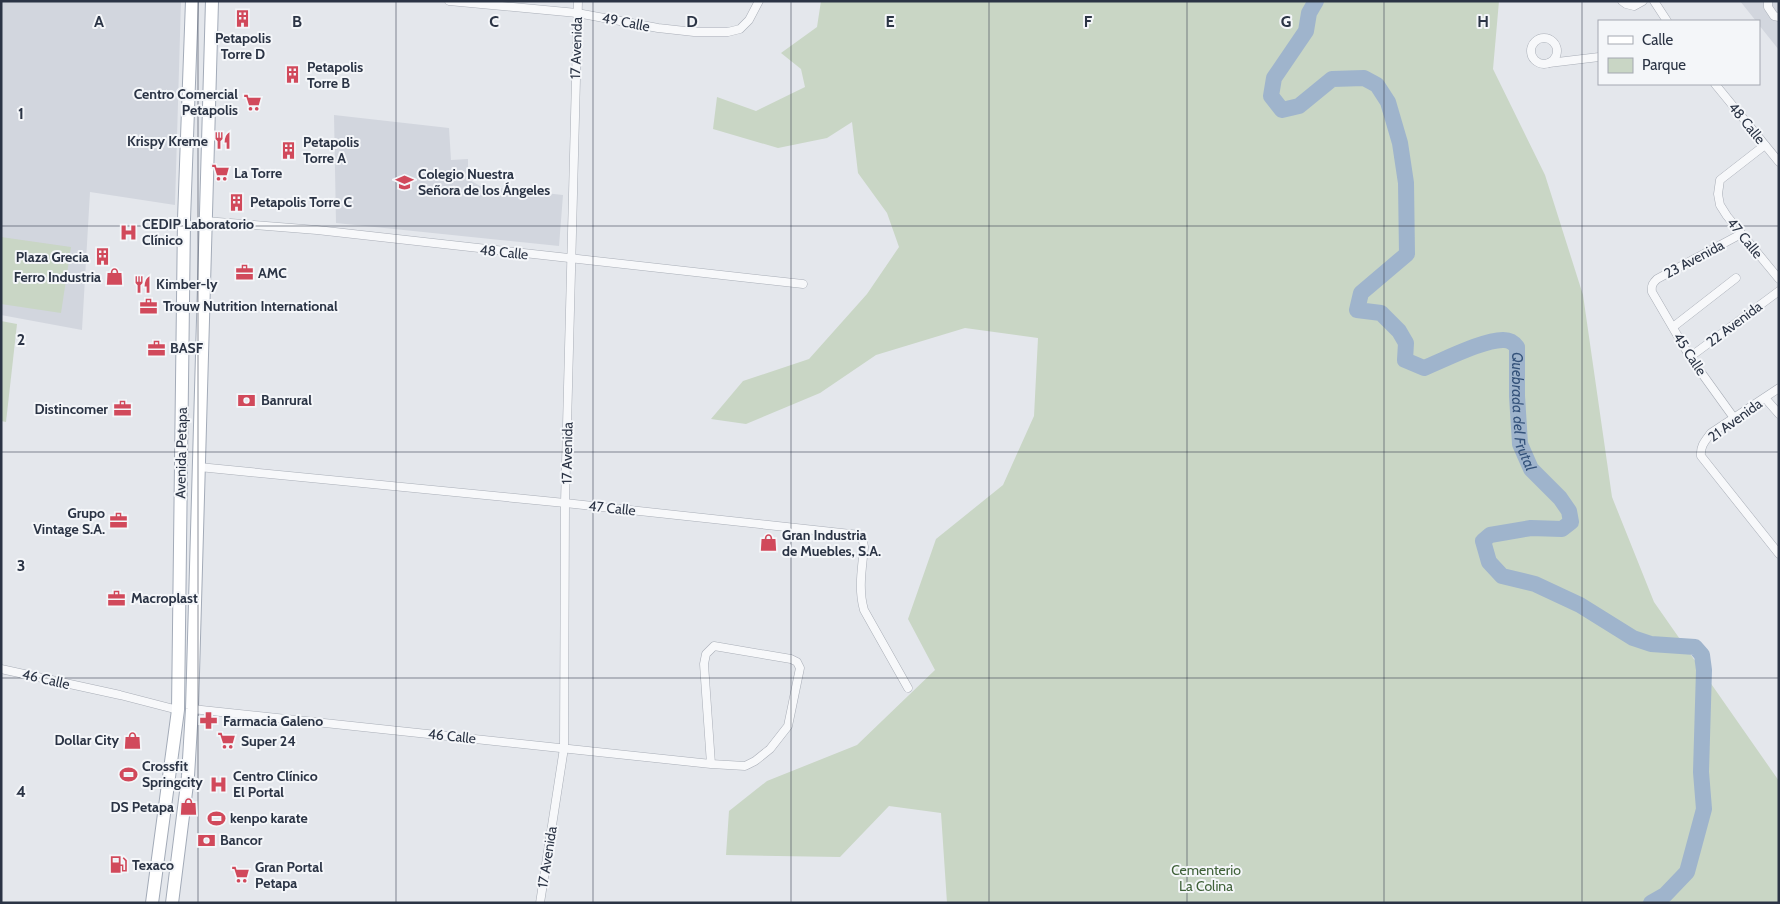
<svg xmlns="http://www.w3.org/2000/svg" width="1780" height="904" viewBox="0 0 1780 904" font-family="Cabin,sans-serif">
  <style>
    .built { fill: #d2d6de }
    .green { fill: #c9d6c5 }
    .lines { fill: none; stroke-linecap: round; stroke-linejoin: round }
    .river { stroke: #9fb4cc; stroke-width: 16 }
    .street-casing { stroke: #a9aeb7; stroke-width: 9 }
    .primary-casing { stroke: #a3abb8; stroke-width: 14 }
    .street { stroke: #f7f8fa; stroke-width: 8 }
    .primary { stroke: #fff; stroke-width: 12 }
    .grid { fill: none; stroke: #2b3445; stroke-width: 1; stroke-opacity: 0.55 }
    .labels { text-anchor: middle; stroke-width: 4; stroke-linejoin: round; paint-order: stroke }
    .street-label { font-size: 14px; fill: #2b3445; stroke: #f4f6f9 }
    .poi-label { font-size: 14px; font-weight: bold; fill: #2b3445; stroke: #f4f6f9; text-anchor: start }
    .park-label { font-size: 14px; fill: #3f6138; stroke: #f4f6f9 }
    .water-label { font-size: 15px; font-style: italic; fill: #34527a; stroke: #f4f6f9 }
    .grid-label { font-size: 16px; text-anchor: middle; font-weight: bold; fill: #2b3445; stroke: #f4f6f9; stroke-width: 4; stroke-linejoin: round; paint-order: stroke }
  </style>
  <rect width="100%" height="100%" fill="#e4e7ec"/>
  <g class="built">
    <path d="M1,1H181L175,205L90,192L82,330L1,315Z"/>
    <path d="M1740,1H1779V50L1759,25V21H1756Z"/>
    <path d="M334,115L449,128L451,160L468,159V179L480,186L563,195L559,246L336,223Z"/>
  </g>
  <g class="green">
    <path d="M821,1H1499L1493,69L1545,175L1583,295L1612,497L1654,602L1779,781V903H947L941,813L889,806L840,857L726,855L729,811L767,781L857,745L935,670L908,619L936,539L1003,485L1034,416L1038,338L965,328L876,355L820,393L746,424L711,419L743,381L809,359L867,294L899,247L887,213L858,173L852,122L827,138L778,148L713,129L717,97L756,111L805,87L801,69L781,53L817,27Z"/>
    <path d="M1,237L71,247L61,313L1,304Z"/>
    <path d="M1,321L17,324L6,422L1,421Z"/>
  </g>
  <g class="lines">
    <path class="river" id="s1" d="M1316,1L1309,13L1306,31L1274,78L1271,96L1282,110L1299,106L1332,79L1364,78L1377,85L1388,102L1400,143L1406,183L1407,254L1361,293L1357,310L1381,313L1399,331L1406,343L1405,360L1424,368C1444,360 1485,339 1504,340C1509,340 1514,343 1517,347V396L1520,444L1531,469L1560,498L1569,511L1571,522L1562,529L1531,528L1490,535L1483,541L1489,562L1502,576L1535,584L1580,605L1633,638L1651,644L1695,647L1702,655L1704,670L1701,772L1704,809L1687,872L1665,895L1651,903"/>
    <defs>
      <g id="street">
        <path d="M449,1L577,13L658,28L694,32H728L740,29L749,20L759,1"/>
        <path d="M1622,1L1626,4L1634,6L1643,1"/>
        <path d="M1654,1L1667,21"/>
        <path d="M1768,1V7L1774,16L1779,17"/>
        <circle cx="1544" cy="51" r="13"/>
        <path d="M1549,63L1599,57"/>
        <path d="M1715,84L1779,162"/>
        <path d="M1765,145L1720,180L1718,194L1720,205L1727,216L1779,279"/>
        <path d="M205,221L317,230L803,284"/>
        <path d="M1673,327L1736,278"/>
        <path d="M1690,357L1779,291"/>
        <path d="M1779,388L1711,433C1705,441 1700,446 1701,456L1779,554"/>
        <path d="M1765,398L1779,414"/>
        <path d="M1734,418L1690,357L1652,292C1651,285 1653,283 1657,279L1741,234"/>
        <path d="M199,467L565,503L860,535L863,541L864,547C862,569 858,589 864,610L908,688"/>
        <path d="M1,669L120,695L178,710"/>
        <path d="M192,709L711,764L745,766L755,761L770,749L788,726L800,668L797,662L791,659L714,646L706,654L704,664L711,764"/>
        <path d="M540,903L564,748L565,503L578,1"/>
      </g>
      <g id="primary">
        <path d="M152,903L178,710L184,219L192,1"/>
        <path d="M172,903L188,776L192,709L212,1"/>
      </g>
    </defs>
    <use href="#street" class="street-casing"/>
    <use href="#primary" class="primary-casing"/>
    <use href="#street" class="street"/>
    <use href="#primary" class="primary"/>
  </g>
  <path class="grid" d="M198,1V903M396,1V903M593,1V903M791,1V903M989,1V903M1187,1V903M1384,1V903M1582,1V903M1,226H1779M1,452H1779M1,678H1779"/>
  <defs>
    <symbol id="building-bare" viewBox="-9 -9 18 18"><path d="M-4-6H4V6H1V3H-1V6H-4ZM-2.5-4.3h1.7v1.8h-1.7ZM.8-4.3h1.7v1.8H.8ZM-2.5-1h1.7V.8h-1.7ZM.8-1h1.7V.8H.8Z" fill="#d1495b" stroke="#f4f6f9" stroke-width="2.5" paint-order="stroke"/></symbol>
    <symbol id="supermarket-bare" viewBox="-9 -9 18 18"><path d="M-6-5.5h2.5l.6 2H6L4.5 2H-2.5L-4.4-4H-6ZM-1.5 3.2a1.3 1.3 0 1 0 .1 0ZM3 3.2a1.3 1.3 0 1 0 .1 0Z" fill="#d1495b" stroke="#f4f6f9" stroke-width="2.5" paint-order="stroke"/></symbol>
    <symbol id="restaurant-bare" viewBox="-9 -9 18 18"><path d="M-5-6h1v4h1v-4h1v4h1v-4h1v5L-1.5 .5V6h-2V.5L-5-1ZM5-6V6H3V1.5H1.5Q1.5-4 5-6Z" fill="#d1495b" stroke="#f4f6f9" stroke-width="2.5" paint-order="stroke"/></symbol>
    <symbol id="school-bare" viewBox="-9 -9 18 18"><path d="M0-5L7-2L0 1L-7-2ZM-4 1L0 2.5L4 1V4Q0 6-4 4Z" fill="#d1495b" stroke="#f4f6f9" stroke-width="2.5" paint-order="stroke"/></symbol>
    <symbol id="hospital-bare" viewBox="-9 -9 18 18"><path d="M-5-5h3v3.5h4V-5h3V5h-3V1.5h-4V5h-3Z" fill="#d1495b" stroke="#f4f6f9" stroke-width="2.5" paint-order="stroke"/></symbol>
    <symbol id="office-bare" viewBox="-9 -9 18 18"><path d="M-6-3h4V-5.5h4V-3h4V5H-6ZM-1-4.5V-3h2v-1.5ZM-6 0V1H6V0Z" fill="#d1495b" stroke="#f4f6f9" stroke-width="2.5" paint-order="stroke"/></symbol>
    <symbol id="shop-bare" viewBox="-9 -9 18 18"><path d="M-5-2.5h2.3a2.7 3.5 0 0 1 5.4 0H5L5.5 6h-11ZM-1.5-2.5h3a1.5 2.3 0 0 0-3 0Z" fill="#d1495b" stroke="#f4f6f9" stroke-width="2.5" paint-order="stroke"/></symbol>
    <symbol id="bank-bare" viewBox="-9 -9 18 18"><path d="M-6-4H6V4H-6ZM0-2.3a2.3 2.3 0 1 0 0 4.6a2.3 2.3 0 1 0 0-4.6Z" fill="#d1495b" stroke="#f4f6f9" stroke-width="2.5" paint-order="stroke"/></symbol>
    <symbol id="pharmacy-bare" viewBox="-9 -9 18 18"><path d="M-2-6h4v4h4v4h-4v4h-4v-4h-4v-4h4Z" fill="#d1495b" stroke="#f4f6f9" stroke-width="2.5" paint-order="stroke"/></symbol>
    <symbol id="stadium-bare" viewBox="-9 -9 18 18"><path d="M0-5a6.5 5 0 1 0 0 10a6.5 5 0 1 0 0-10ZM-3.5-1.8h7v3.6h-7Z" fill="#d1495b" stroke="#f4f6f9" stroke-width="2.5" paint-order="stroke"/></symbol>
    <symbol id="fuel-bare" viewBox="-9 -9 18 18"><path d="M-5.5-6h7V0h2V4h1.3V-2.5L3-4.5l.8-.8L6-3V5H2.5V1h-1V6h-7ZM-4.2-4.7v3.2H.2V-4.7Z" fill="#d1495b" stroke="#f4f6f9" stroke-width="2.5" paint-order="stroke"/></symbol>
  </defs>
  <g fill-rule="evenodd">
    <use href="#building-bare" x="230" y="6" width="25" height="25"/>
    <use href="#building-bare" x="280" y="62" width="25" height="25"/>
    <use href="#supermarket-bare" x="240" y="90" width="25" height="25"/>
    <use href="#restaurant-bare" x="210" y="128" width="25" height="25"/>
    <use href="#building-bare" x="276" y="138" width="25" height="25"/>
    <use href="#supermarket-bare" x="208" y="160" width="25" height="25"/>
    <use href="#school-bare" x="392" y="170" width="25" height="25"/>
    <use href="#building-bare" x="224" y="190" width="25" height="25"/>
    <use href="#hospital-bare" x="116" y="220" width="25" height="25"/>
    <use href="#building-bare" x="90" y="244" width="25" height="25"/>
    <use href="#office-bare" x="232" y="260" width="25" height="25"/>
    <use href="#shop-bare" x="102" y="264" width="25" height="25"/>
    <use href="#restaurant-bare" x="130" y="272" width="25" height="25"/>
    <use href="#office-bare" x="136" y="294" width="25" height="25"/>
    <use href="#office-bare" x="144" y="336" width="25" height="25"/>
    <use href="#bank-bare" x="234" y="388" width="25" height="25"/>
    <use href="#office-bare" x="110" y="396" width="25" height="25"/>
    <use href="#office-bare" x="106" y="508" width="25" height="25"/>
    <use href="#shop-bare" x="756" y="530" width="25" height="25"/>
    <use href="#office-bare" x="104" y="586" width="25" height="25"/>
    <use href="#pharmacy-bare" x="196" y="708" width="25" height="25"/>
    <use href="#shop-bare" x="120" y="728" width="25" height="25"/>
    <use href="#supermarket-bare" x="214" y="728" width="25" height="25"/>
    <use href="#stadium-bare" x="116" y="762" width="25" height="25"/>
    <use href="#hospital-bare" x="206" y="772" width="25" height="25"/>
    <use href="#shop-bare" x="176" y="794" width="25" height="25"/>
    <use href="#stadium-bare" x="204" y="806" width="25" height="25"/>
    <use href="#bank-bare" x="194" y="828" width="25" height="25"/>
    <use href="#fuel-bare" x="106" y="852" width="25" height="25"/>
    <use href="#supermarket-bare" x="228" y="862" width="25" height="25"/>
  </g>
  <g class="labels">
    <g class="street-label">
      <text transform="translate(626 22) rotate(11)" y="5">49 Calle</text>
      <text transform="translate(576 48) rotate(-88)" y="5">17 Avenida</text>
      <text transform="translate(1747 123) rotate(51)" y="5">48 Calle</text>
      <text transform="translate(1745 238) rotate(51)" y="5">47 Calle</text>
      <text transform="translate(504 252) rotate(6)" y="5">48 Calle</text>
      <text transform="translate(1694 259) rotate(-28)" y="5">23 Avenida</text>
      <text transform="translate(1734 324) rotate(-37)" y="5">22 Avenida</text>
      <text transform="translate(1690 354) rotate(57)" y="5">45 Calle</text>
      <text transform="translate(1735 420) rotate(-36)" y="5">21 Avenida</text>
      <text transform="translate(181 453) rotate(-89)" y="5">Avenida Petapa</text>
      <text transform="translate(567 453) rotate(-89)" y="5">17 Avenida</text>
      <text transform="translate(612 508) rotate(6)" y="5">47 Calle</text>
      <text transform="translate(46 679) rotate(13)" y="5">46 Calle</text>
      <text transform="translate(452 736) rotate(6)" y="5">46 Calle</text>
      <text transform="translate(547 857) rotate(-81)" y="5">17 Avenida</text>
    </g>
    <g class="poi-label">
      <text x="243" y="43" text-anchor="middle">Petapolis<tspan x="243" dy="16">Torre D</tspan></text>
      <text x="307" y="72">Petapolis<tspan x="307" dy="16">Torre B</tspan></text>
      <text x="238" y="99" text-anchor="end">Centro Comercial<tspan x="238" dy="16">Petapolis</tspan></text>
      <text x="208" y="146" text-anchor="end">Krispy Kreme</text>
      <text x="303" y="147">Petapolis<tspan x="303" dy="16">Torre A</tspan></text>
      <text x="234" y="178">La Torre</text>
      <text x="418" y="179">Colegio Nuestra<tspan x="418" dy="16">Señora de los Ángeles</tspan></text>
      <text x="250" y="207">Petapolis Torre C</text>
      <text x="142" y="229">CEDIP Laboratorio<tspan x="142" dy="16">Clínico</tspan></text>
      <text x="89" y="262" text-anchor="end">Plaza Grecia</text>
      <text x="258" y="278">AMC</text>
      <text x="101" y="282" text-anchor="end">Ferro Industria</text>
      <text x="156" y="289">Kimber-ly</text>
      <text x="163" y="311">Trouw Nutrition International</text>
      <text x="170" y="353">BASF</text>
      <text x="261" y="405">Banrural</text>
      <text x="108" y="414" text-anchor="end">Distincomer</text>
      <text x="105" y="518" text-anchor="end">Grupo<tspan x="105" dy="16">Vintage S.A.</tspan></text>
      <text x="782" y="540">Gran Industria<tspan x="782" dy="16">de Muebles, S.A.</tspan></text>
      <text x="131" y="603">Macroplast</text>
      <text x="223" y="726">Farmacia Galeno</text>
      <text x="119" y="745" text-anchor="end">Dollar City</text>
      <text x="241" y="746">Super 24</text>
      <text x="142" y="771">Crossfit<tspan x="142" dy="16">Springcity</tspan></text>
      <text x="233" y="781">Centro Clínico<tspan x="233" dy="16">El Portal</tspan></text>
      <text x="174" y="812" text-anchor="end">DS Petapa</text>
      <text x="230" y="823">kenpo karate</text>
      <text x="220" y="845">Bancor</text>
      <text x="132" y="870">Texaco</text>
      <text x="255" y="872">Gran Portal<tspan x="255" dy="16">Petapa</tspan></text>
    </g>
    <g class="park-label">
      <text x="1206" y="875">Cementerio<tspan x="1206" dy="16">La Colina</tspan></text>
    </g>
    <g class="water-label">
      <text dy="5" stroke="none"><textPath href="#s1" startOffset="751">Quebrada del Frutal</textPath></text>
    </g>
  </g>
  <g class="grid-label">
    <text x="99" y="27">A</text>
    <text x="297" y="27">B</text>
    <text x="494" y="27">C</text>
    <text x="692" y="27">D</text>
    <text x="890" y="27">E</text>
    <text x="1088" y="27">F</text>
    <text x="1286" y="27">G</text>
    <text x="1483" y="27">H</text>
    <text x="21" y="119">1</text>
    <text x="21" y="345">2</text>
    <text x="21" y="571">3</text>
    <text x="21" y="797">4</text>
  </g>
  <rect width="1780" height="904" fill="none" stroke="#2b3445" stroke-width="5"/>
  <rect x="1598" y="20" width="162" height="65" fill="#f4f6f9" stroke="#a4a8b1"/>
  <rect x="1608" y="36" width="25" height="8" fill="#ffffff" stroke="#a4a8b1"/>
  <text x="1642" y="45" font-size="15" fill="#2b3445">Calle</text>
  <rect x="1608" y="58" width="25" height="15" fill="#c9d6c5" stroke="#a4a8b1"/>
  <text x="1642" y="70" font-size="15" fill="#2b3445">Parque</text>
</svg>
